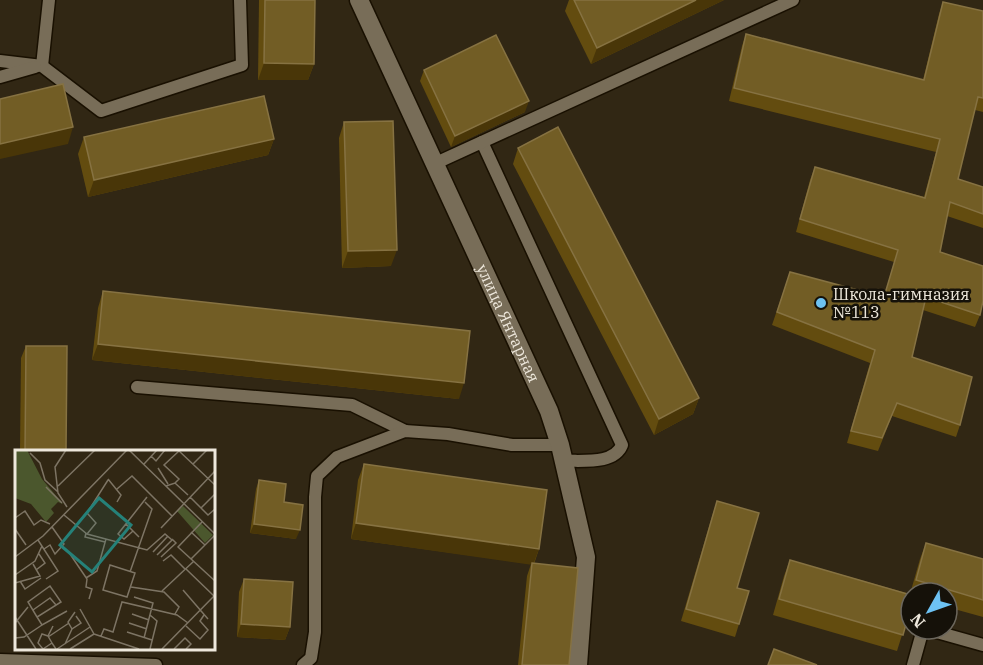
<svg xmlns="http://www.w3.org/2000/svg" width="983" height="665" viewBox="0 0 983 665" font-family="'IBM Plex Serif',serif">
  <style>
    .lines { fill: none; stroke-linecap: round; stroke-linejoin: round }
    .lane-casing { stroke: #191001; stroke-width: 15 }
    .street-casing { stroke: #191001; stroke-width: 21 }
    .lane { stroke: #786d58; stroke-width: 12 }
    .street { stroke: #786d58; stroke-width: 18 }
    .wall { fill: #634c0f }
    .shaded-wall { fill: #493608 }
    .building { fill: #725d25; stroke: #867242; stroke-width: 1.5 }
    .poi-dot { fill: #6dc2f3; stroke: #151109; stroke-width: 2 }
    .labels { text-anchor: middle; stroke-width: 5; stroke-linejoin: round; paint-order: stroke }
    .poi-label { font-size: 16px; fill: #eee8dc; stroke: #151109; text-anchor: start }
    .street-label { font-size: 16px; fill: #eee8dc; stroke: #151109 }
    .inset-road { fill: none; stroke: #7d7464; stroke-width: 1.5 }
    .view { fill: #258179; fill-opacity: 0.15; stroke: #258179; stroke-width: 3 }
    .inset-edge { fill: none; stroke: #eee8dc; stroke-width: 3 }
  </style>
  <rect width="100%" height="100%" fill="#312714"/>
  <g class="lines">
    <defs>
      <g id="lane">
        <path d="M0,61L42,66L101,111L242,65L240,0"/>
        <path d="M42,66L49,0"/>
        <path d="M0,77L35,67"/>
        <path d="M482,142L622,445C614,465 582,460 563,461"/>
        <path d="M436,163L793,0"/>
        <path d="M137,387L352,405L405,431"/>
        <path d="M926,629L983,645"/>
        <path d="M0,660L156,665"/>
        <path d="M303,665L311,658L315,632V497L317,476L337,457L405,431L448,434L512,445H560"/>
        <path d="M913,665L923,629"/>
      </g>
      <g id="street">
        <path id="s1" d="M359,0L549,411L560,445L586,557L578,665"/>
      </g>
    </defs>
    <use href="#lane" class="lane-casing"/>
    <use href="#street" class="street-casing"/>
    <use href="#lane" class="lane"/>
    <use href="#street" class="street"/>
  </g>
  <g class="wall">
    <path d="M259,0H315L314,64L308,80H258Z"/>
    <path d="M569,0H724L591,64L565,11Z"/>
    <path d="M943,2L983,11V112L975,110L958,179L983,187V228L947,216L940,252L980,315L975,327L923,310L912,357L960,425L956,437L892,416L878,451L847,443L870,363L772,325L790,272L884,297L894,262L796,232L810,180L815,167L924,197L936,152L729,101L742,46L746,34L923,80L939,14Z"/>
    <path d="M424,70L525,112L451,147L420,81Z"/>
    <path d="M344,122L391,266L342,268L339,138Z"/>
    <path d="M84,137L274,139L268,155L88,197L78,154Z"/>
    <path d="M518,148L699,398L693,414L654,435L513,164Z"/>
    <path d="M103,291L459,399L92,360L98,308Z"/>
    <path d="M26,346L66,452H20L21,358Z"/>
    <path d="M364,464L539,549L534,564L569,665H518L527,576L531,564L351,539L358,480Z"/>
    <path d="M259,480L296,539L250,533L256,489Z"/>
    <path d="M717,501L737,588L739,624L735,637L681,621L713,513Z"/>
    <path d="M926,543L983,559V617L947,607V593H911V606L897,651L773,615L784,576L790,560L910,594L920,559Z"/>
    <path d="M244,579L290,627L285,640L237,637L239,592Z"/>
  </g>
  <g class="shaded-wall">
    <path d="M696,0H724L591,64L597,48Z"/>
    <path d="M264,63L314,64L308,80H258Z"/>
    <path d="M529,101L525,112L451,147L455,136Z"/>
    <path d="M73,127L68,144L0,159V144Z"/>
    <path d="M274,139L268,155L88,197L94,180Z"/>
    <path d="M397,250L391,266L342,268L348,251Z"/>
    <path d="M98,344L464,383L459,399L92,360Z"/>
    <path d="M699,398L693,414L654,435L659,419Z"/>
    <path d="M356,523L539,549L533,565L351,539Z"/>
    <path d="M254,524L300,530L296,539L250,533Z"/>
    <path d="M241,624L290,627L285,640L237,637Z"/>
  </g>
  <g class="building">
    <path d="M265,0H315L314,64L264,63Z"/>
    <path d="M574,0H696L597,48Z"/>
    <path d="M943,2L983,11V98L978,97L958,179L983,187V214L950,202L940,252L983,266V301L980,315L926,297L912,357L972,377L960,425L897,403L882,438L851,431L875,350L777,312L790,272L884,297L898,250L800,219L815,167L925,198L940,139L734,88L746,34L924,80Z"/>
    <path d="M496,35L529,101L455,136L424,70Z"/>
    <path d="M63,84L73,127L0,144V99Z"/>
    <path d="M264,96L274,139L94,180L84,137Z"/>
    <path d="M393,121L397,250L348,251L344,122Z"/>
    <path d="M558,127L699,398L659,419L518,148Z"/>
    <path d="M103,291L470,331L464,383L98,344Z"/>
    <path d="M26,346H67L66,452H25Z"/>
    <path d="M364,464L547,490L539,549L356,523Z"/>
    <path d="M259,480L286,484L284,502L303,505L300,530L254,524Z"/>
    <path d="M717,501L759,513L737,588L749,591L739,624L686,609Z"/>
    <path d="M926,543L983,559V600L916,580Z"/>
    <path d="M790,560L911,595V606L903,635L779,599Z"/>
    <path d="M532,563L578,568L569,665H522Z"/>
    <path d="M244,579L293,582L290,627L241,624Z"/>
    <path d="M774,649L817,665H768Z"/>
  </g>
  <circle class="poi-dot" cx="821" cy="303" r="6"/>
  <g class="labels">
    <g class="poi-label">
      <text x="833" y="300">Школа-гимназия<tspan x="833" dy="18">№113</tspan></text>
    </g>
    <g class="street-label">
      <text dy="6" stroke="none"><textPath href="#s1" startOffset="356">улица Янтарная</textPath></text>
    </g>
  </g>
  <g transform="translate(15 450)">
    <rect width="200" height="200" fill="#312714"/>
    <path d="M0,0H12L27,29L48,54L43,52L36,59L39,63L31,72L16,54L0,48ZM168,56L198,85L190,93L162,61Z" fill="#4b572d"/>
    <path class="inset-road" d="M51,0L40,17L43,43L52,57M114,0L200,84M163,0L200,35M15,3L25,13L30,30L43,42M136,6L141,11L150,0M129,14L142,0M178,14L192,0M143,18L153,34M93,29L106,45L102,52M160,33L164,29L149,15L164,1M43,36L80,0M151,36L160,33L173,45M31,37L47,53M102,39L117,26L157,66M175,47L193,65L200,59M186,58L200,44M49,65L72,84L132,100L150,84L157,90L142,105M0,68L10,61L19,75L26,70L35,74M187,72L163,97L200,131M111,74L124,87M146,78L200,21M0,79L11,95M118,81L109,89L103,84L132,47M176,82L190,95M71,83L70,87L90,92M72,84L81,73L72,63L93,30M23,90L43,121L31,129M29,99L35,95L40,104L49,94L37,77M138,102L153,86M55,104L72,129L71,137L77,139L74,149M0,107L28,86L112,0M146,107L161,93L157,89M176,109L200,85M148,111L156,105L170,119M95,115L120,123L112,147L88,140ZM171,119L199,146M21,120L30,113L24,104M115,122L137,59L130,52M0,125L20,111L27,96M71,128L82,121L91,89M5,131L10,139L26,128M0,133L25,126L18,114M116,137L149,142L164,157L160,164M168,140L193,169M147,141L179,111M119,147L138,153L129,188M65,159L79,184M18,160L35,148L41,155M117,164L134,170M0,167L21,199M22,167L13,152L35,136L46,152L22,167L27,175L52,161M0,173L13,157M114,173L132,179M171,176L185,189L193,180L185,171L189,165M57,179L53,172L60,162M112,182L137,190M79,184L124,199M86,186L89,179L98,182L107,152L162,165L173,173M33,187L54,173M0,188L9,187L27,175M37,193L33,186L38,176M50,194L57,179L66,173L61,166M28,199L23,193L27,184L33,186M28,199L37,193L41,199M42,199L75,177M55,199L79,184M135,199L142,171L135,165M147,199L200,145M159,199L170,188L176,194L171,199"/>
    <path class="view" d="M84,48L116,75L77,122L45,95Z"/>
    <rect width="200" height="200" class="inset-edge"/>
  </g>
  <g transform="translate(929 611) rotate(230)"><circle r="28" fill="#151109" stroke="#6c675d" stroke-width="1.5"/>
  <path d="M0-4.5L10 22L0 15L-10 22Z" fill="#6dc2f3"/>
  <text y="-9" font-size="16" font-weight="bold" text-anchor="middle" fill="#eee8dc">N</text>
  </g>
</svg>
